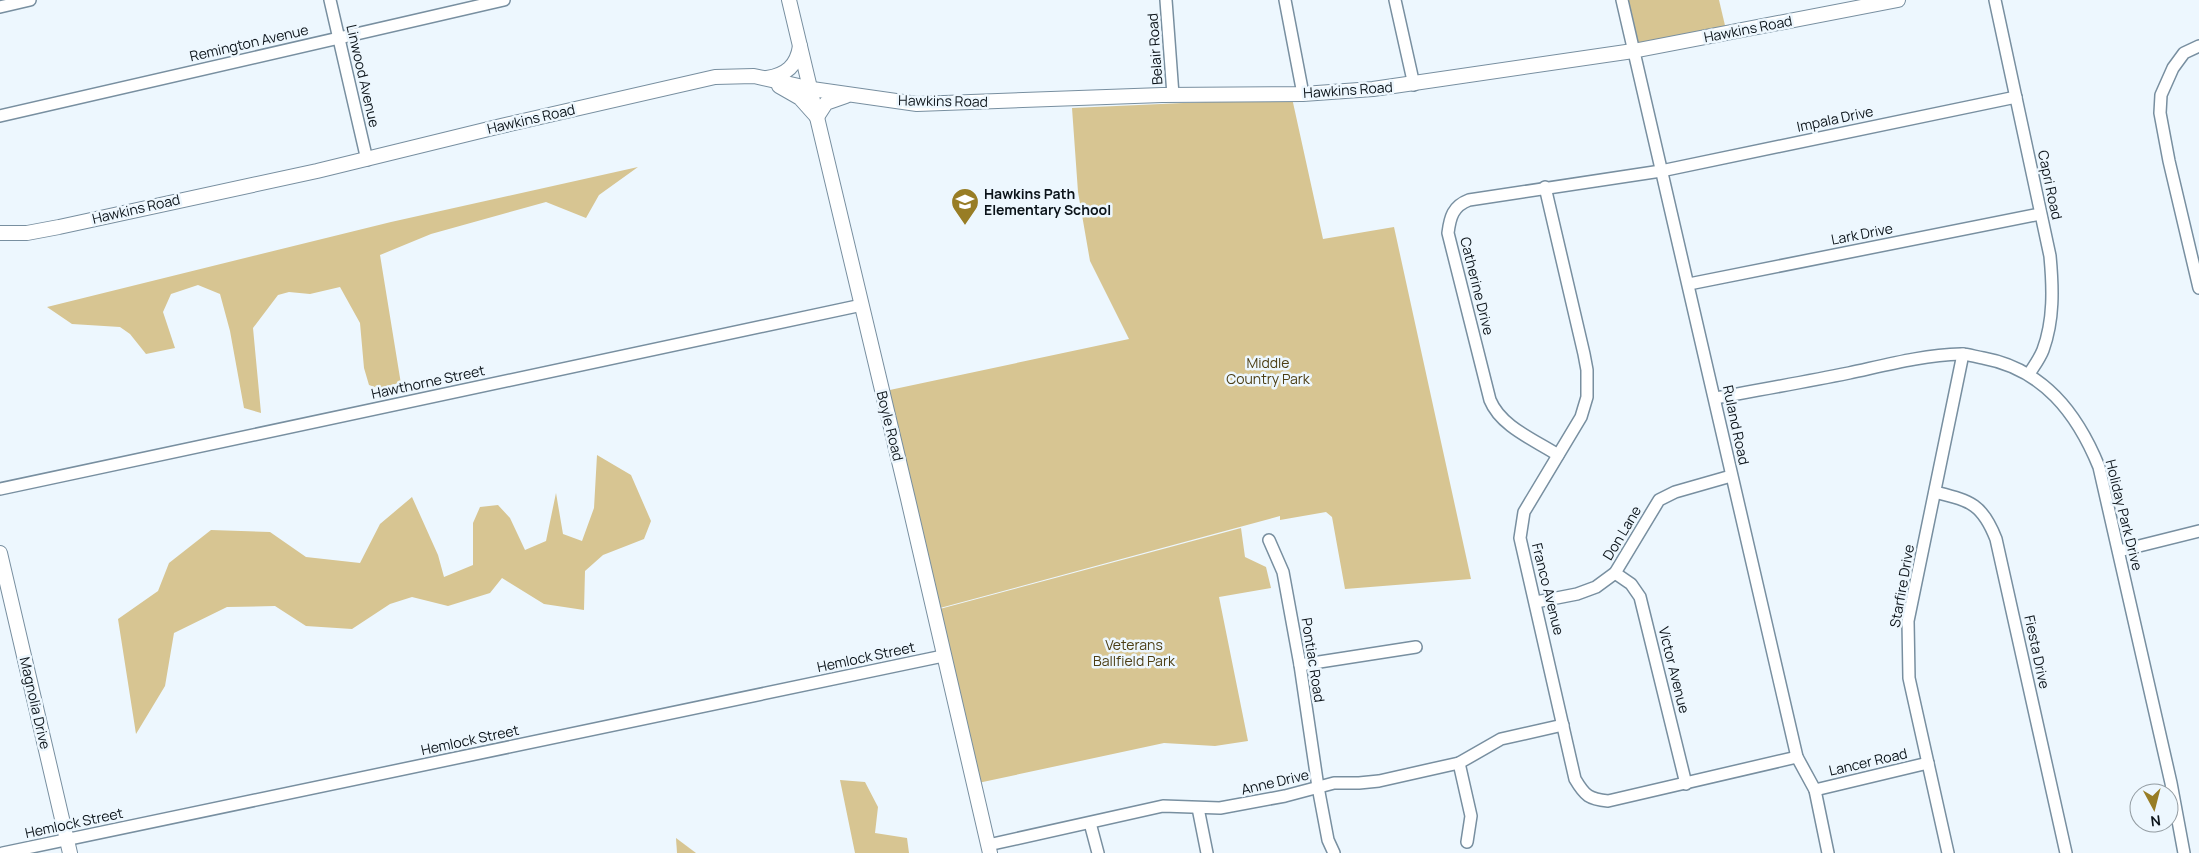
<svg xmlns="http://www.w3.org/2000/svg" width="2199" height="853" viewBox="0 0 2199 853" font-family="Manrope,sans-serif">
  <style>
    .green { fill: #d7c592 }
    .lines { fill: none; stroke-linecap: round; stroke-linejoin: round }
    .minor-casing { stroke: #788fa0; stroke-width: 14 }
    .tertiary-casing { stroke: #788fa0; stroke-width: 16 }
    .minor { stroke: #fff; stroke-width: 11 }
    .tertiary { stroke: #fff; stroke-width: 14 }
    .labels { text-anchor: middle; stroke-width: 5; stroke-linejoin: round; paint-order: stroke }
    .street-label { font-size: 14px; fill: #0b1319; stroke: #edf7fe }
    .poi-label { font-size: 14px; font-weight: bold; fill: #0b1319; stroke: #edf7fe; text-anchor: start }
    .park-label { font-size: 14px; fill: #4c3e14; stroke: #edf7fe }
  </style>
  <rect width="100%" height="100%" fill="#edf7fe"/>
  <g class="green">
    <path d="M1622,0H1719L1727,34L1633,51Z"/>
    <path d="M1292,98L1323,239L1394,227L1471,579L1345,589L1332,517L1326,512L1280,520V516L940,608L885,391L1129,339L1090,261L1078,192L1072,108Z"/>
    <path d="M638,167L599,195L586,218L546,202L431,234L380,255L401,384L380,389L369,385L364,368L360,323L340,287L310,294L289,292L278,295L253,328L261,413L244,408L230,331L220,294L198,285L171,294L163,312L175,348L146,354L130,334L120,327L72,324L47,307L391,222Z"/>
    <path d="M597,455L631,475L651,521L644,539L603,555L585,571L584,610L544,604L502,578L490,593L448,606L412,597L390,604L352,629L306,626L275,606L227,607L174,633L165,686L136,734L118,619L158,591L169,563L211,530L270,532L306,557L360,563L380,524L412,497L438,555L444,577L473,565V523L480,507L498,505L510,518L525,550L546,541L556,493L563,534L582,541L594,508Z"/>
    <path d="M1241,528L1245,557L1266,567L1271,588L1219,597L1248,741L1215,746L1164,743L978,783L936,610Z"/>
    <path d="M840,780L865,782L878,807L875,833L907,838L909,853H855Z"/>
    <path d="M676,838L696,853H677Z"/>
  </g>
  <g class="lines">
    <defs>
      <g id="minor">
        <path d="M330,0L367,160"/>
        <path d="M1166,0L1173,95"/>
        <path d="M1285,0L1303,94"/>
        <path d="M1395,0L1414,85"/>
        <path d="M1622,0L1797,757L1815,790L1828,853"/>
        <path d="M1995,0L2050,256C2053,288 2054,320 2043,350C2040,358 2034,366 2029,374"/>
        <path d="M0,7L30,0"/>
        <path d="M2199,46L2184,53L2173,68L2161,95L2160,113L2169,161L2199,288"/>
        <path d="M0,116L504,0"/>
        <path d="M1545,187L1584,354L1587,370V397L1581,417L1524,512L1520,538L1575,779C1585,796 1589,799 1608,801L1797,757"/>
        <path d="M1689,284L2040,214"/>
        <path d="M1715,398C1759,390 1804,382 1849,373C1886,365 1923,355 1961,354C1968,354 1976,357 1983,358C2043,369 2077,413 2099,467L2171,783L2184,853"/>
        <path d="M1558,455C1535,440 1501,427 1490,400L1448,233C1450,217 1453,206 1469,200L1661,171L2016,97"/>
        <path d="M0,489L862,305"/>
        <path d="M1935,492C1970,501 1982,503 1996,539L2066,853"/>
        <path d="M1269,540L1283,572L1300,665L1318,787L1328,840L1334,853"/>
        <path d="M2119,551L2199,531"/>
        <path d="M1615,573L1631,584L1640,597L1686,784"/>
        <path d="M1536,602L1577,594L1596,587L1615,573L1659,500L1675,492L1731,476"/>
        <path d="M1300,665L1416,647"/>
        <path d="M1459,763L1471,816L1467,842"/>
        <path d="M1815,790L1928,763"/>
        <path d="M1198,808L1207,853"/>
        <path d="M1090,823L1098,853"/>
        <path d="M988,845L1163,806L1220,808L1285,796L1334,783H1359L1379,781L1459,763L1501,739L1563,725"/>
        <path d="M3,853L943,656"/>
        <path d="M1948,853L1909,678L1908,621L1963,354"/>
      </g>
      <g id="tertiary">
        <path d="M789,0L908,499L990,853"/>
        <path d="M767,78C786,75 797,66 800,46"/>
        <path d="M779,86L800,98L817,117L826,103L846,96"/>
        <path d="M0,233H27L59,227L317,171L501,126L715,77L754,76L812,89L917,104L1162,95L1303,94L1373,89L1633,51L1898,0"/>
        <path d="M0,553L70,853"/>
      </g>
    </defs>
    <use href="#minor" class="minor-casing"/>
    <use href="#tertiary" class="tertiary-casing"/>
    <use href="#minor" class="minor"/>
    <use href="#tertiary" class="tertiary"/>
  </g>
  <defs>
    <symbol id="school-pin" viewBox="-11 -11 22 30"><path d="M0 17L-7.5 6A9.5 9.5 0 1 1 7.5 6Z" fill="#987d25" stroke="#edf7fe"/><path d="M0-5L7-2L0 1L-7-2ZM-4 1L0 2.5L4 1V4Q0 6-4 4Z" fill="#fff"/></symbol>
  </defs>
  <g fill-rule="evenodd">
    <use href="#school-pin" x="949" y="186" width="32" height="43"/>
  </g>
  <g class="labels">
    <g class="street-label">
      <text transform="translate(1748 29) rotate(-11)" y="5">Hawkins Road</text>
      <text transform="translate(249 43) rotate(-13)" y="5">Remington Avenue</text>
      <text transform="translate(1155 49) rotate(-94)" y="5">Belair Road</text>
      <text transform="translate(363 76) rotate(77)" y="5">Linwood Avenue</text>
      <text transform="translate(1348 90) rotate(-4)" y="5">Hawkins Road</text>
      <text transform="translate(943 101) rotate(1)" y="5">Hawkins Road</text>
      <text transform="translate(531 119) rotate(-13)" y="5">Hawkins Road</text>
      <text transform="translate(1835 119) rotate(-12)" y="5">Impala Drive</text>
      <text transform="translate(2050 185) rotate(78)" y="5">Capri Road</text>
      <text transform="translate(136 209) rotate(-13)" y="5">Hawkins Road</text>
      <text transform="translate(1862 234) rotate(-11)" y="5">Lark Drive</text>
      <text transform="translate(1477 286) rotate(76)" y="5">Catherine Drive</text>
      <text transform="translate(428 382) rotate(-12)" y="5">Hawthorne Street</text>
      <text transform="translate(1736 425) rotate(78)" y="5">Ruland Road</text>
      <text transform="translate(890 426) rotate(76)" y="5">Boyle Road</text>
      <text transform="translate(2124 515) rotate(76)" y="5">Holiday Park Drive</text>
      <text transform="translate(1622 533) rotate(-59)" y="5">Don Lane</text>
      <text transform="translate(1902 586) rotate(-80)" y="5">Starfire Drive</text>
      <text transform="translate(1548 589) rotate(76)" y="5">Franco Avenue</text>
      <text transform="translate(2037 652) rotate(78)" y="5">Fiesta Drive</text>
      <text transform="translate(866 657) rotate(-12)" y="5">Hemlock Street</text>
      <text transform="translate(1313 660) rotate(81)" y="5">Pontiac Road</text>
      <text transform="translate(1674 670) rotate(76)" y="5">Victor Avenue</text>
      <text transform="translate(35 703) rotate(77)" y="5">Magnolia Drive</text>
      <text transform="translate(470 740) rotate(-12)" y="5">Hemlock Street</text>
      <text transform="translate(1868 762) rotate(-13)" y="5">Lancer Road</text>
      <text transform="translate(1275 782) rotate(-13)" y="5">Anne Drive</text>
      <text transform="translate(74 823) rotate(-12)" y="5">Hemlock Street</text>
    </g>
    <g class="poi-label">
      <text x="984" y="199">Hawkins Path<tspan x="984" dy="16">Elementary School</tspan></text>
    </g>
    <g class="park-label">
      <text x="1268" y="368">Middle<tspan x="1268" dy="16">Country Park</tspan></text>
      <text x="1134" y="650">Veterans<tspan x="1134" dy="16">Ballfield Park</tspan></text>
    </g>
  </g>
  <g transform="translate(2154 808) rotate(173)"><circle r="24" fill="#edf7fe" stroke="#939ca2"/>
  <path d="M0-4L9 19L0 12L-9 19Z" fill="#987d25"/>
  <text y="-8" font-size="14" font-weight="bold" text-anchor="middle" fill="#0b1319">N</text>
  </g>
</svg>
